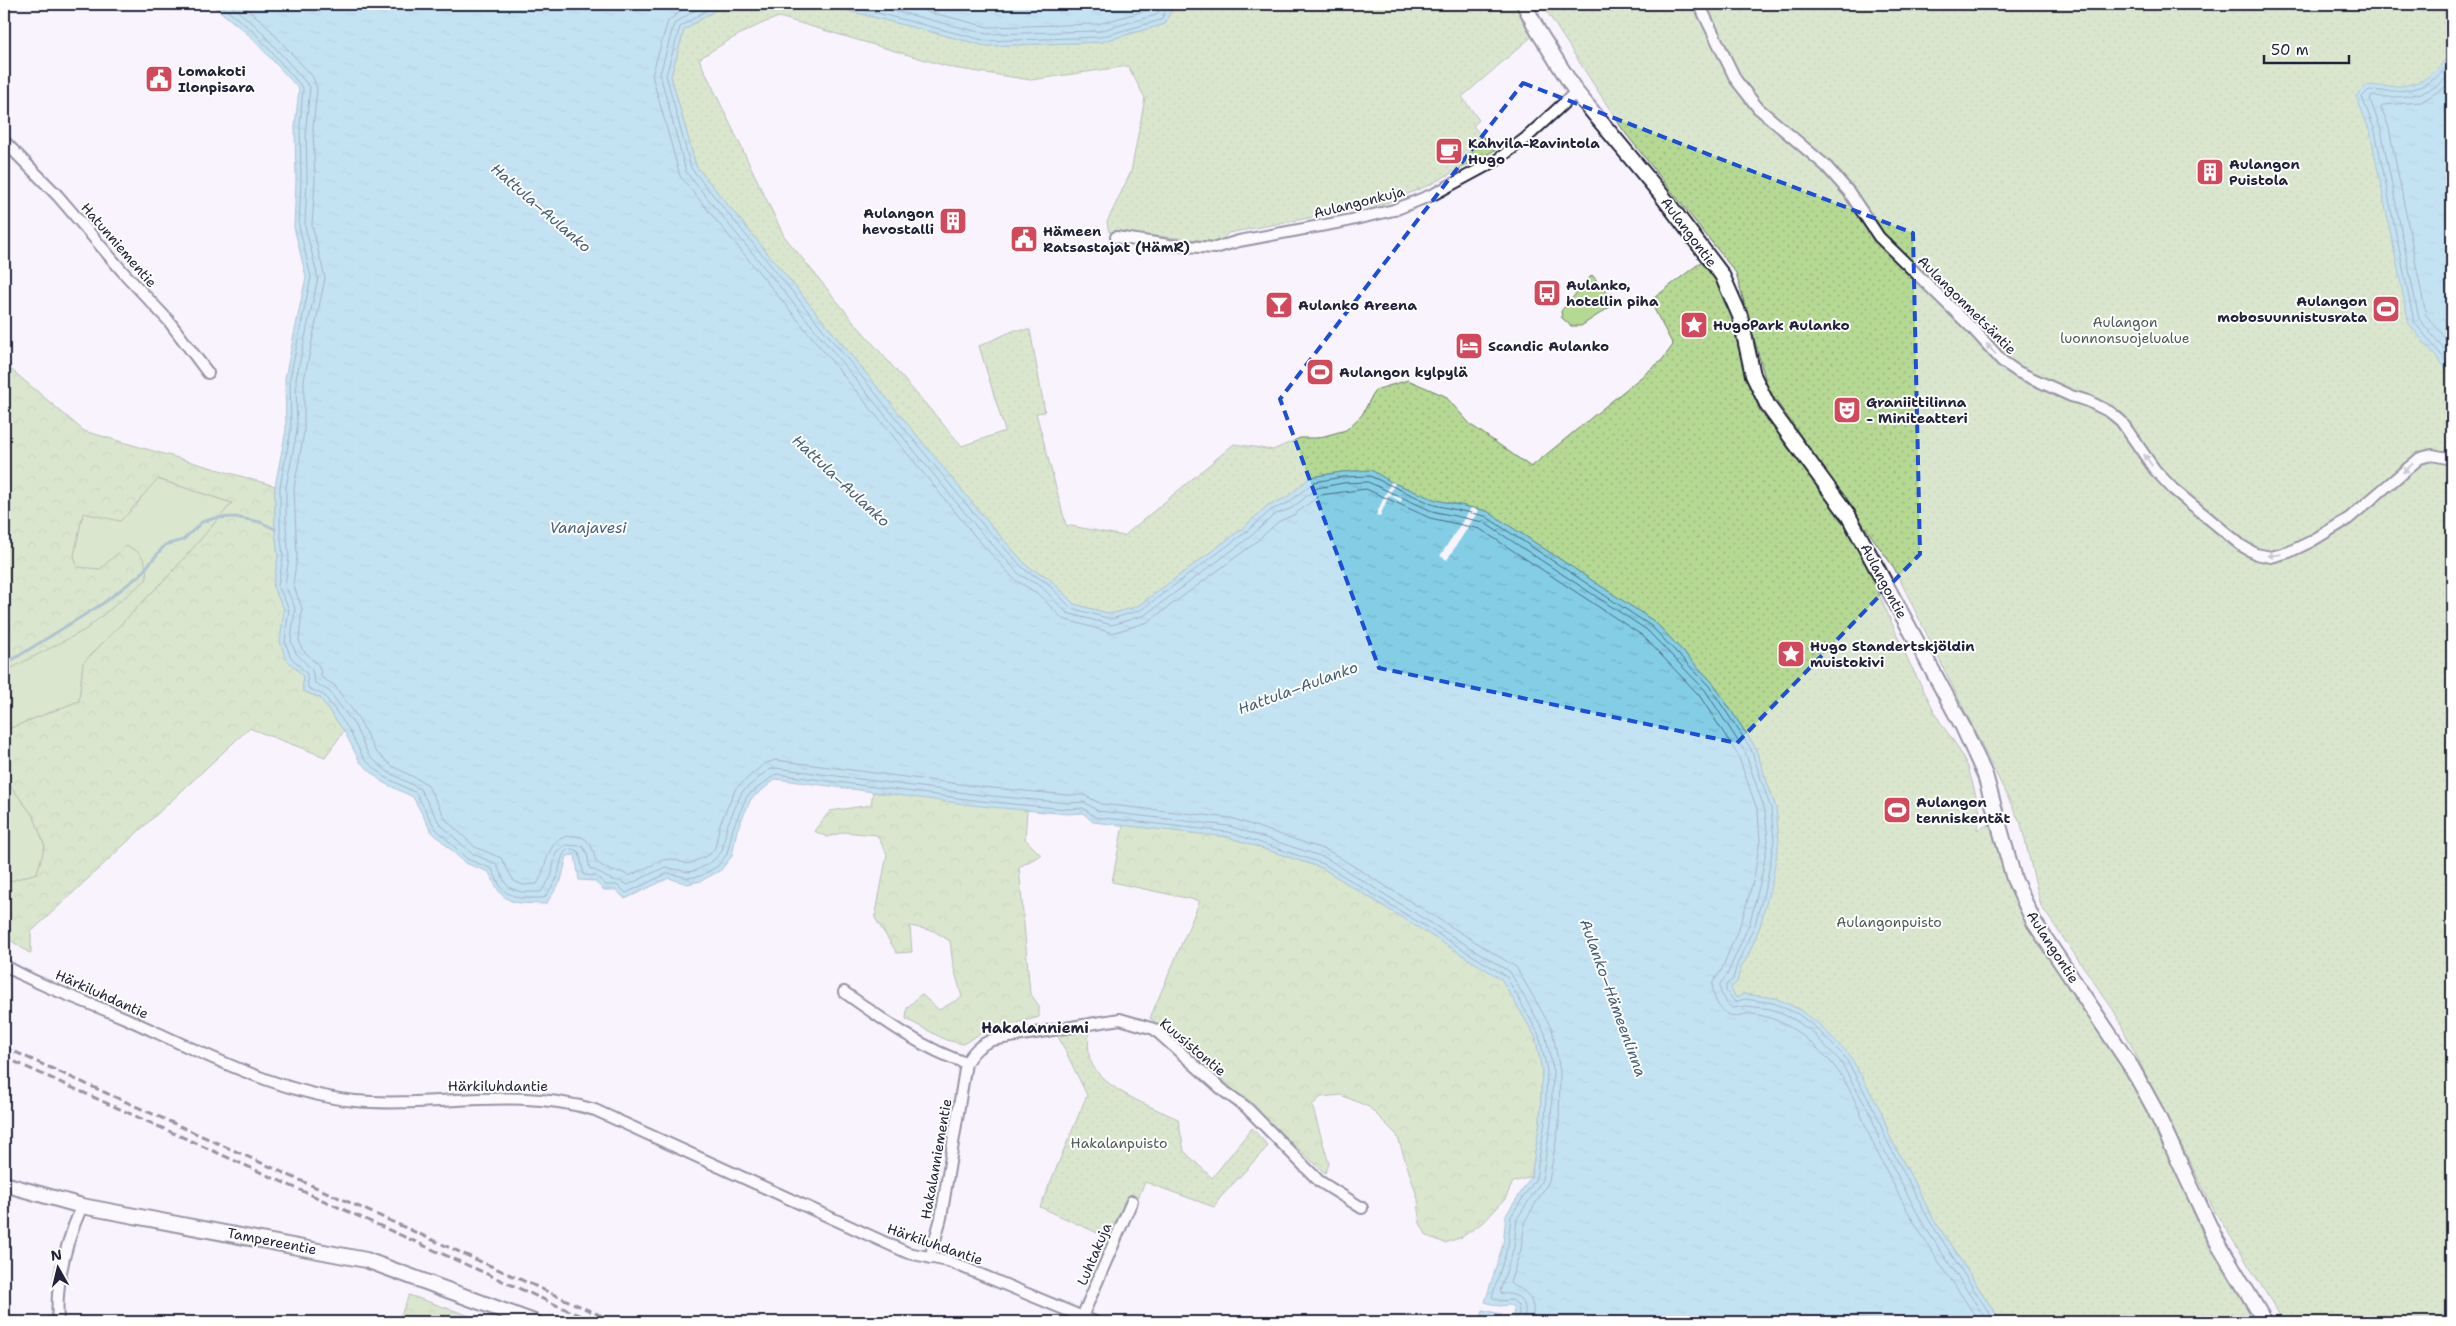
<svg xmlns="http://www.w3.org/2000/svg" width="2456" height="1326" viewBox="0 0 2456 1326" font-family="'Shantell Sans',sans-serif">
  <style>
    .green { fill: #b5d893; stroke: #6c7d67 }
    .forest { fill: url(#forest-crowns); stroke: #6c7d67 }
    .park { fill: url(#park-dots); stroke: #6c7d67 }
    .water { fill: url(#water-ripples); stroke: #5d89a1 }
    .pier { fill: #f8f3fd }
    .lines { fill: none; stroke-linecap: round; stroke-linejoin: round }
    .shore { stroke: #49677f; stroke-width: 1 }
    .stream { stroke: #5d89a1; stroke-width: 3 }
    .street-casing { stroke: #22223b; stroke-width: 14 }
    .secondary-casing { stroke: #22223b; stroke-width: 18 }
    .street { stroke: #fff; stroke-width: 10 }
    .secondary { stroke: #fff; stroke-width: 14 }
    .rail { stroke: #22223b; stroke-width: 3; stroke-dasharray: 8 4; stroke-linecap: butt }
    .oneway { fill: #9c9ca7 }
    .marked { fill: none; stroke: #1d4ed8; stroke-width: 4; stroke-dasharray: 10 6; stroke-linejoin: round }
    .labels { text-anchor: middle; stroke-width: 4; stroke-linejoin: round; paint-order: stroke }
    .poi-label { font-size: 14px; font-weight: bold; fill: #22223b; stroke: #fff; text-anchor: start }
    .street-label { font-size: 14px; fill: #22223b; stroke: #fff }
    .park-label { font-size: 14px; fill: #4e5955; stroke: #fff }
    .water-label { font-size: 15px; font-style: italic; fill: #445e76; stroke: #fff }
    .neighbourhood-label { font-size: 15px; font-weight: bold; fill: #22223b; stroke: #fff }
  </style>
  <defs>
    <pattern id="forest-crowns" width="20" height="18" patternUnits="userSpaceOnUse" patternTransform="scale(1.25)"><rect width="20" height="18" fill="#b5d893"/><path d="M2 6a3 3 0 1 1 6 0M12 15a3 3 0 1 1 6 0" fill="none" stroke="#9bb980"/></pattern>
    <pattern id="park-dots" width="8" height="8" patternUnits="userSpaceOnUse" patternTransform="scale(1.25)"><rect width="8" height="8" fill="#b5d893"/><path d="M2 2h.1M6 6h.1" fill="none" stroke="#9bb980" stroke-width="1.8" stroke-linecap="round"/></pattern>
    <pattern id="water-ripples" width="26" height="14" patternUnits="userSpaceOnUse" patternTransform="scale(1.25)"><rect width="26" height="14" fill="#84cee5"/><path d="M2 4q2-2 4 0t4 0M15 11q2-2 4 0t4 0" fill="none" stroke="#72b1c5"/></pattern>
  </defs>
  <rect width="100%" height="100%" fill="#f8f3fd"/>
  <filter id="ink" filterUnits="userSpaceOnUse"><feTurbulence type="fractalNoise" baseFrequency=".02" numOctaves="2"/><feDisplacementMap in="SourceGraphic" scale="10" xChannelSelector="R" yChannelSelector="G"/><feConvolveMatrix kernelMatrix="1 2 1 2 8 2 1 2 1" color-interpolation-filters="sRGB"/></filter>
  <g filter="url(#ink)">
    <g class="green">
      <path d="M1592,275L1616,303L1581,326H1571L1562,318L1561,311Z"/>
      <path d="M157,479L232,503L173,571L83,663L79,701L8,729L4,743V672L100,569L77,568L74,555L83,513L135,508L145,491Z"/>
      <path d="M4,777L34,817L45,846L37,873L4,883Z"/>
    </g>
    <g class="forest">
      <path d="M7,366L84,431L275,486V529L278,557L273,587L284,609L286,659L303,676V691L320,698L344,731L325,757L249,728L31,932V954L4,936V883L37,873L45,846L34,817L4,777V743L8,729L79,701L83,663L173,571L232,503L158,479C143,493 135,508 120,521L83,513L74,555L77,567L100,569L126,546C144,553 146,560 147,579L85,630L4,672V370Z"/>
      <path d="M873,792L1027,810L1025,839L1041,855L1019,867L1030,993L1039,1006V1017L983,1032L963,1044L946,1040L906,1019L907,1008L921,994L939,1010L962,997L953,965L950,941L934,931L910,926L912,952L897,953L875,918L887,854L877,835L844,832L827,837L814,831L830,811L871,805Z"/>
      <path d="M1123,825L1228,837L1322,868L1502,979L1535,1036L1542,1070L1540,1122L1531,1177L1513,1182L1505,1199L1485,1221L1462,1237L1445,1243L1427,1236L1420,1223L1418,1199L1397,1135L1369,1107L1341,1095L1321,1097L1312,1105L1329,1164L1325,1173L1201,1060L1150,1018L1200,901L1112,882Z"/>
      <path d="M409,1295L487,1322H398Z"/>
    </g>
    <g class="park">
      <path d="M725,4H822L986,46L1101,42L1165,24L1174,4H1520L1537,32L1462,97L1479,120L1473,126L1495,150L1429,185L1384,204L1228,233L1220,242L1109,232L1107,222L1131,172L1145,98L1128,66L1031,80L953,68L779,17C750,27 725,42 699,59L784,236L854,322L962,446L1005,431L979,346L1015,330H1030L1045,412L1036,413L1066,525L1124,536L1234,444L1273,450L1300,438H1317L1346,430L1362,415L1375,390L1408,380L1445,396L1471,425L1531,467L1662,360L1673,345L1650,301L1705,259L1716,275L1730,310L1744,371L1760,411L1813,476L1860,551L1909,662L1940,722L1957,746L1968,767L1980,811L1977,830L1990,824L2007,883L2028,928L2121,1062L2169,1157L2206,1241L2256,1322H2001L1933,1218L1890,1137L1881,1111L1801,1010L1775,998L1743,994L1736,998L1730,987L1737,982L1741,966L1747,958L1760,926L1776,808L1755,747L1713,683L1655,622L1487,511L1436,500L1391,482L1371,470L1342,472L1311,477L1286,498L1268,505L1243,528L1138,606L1111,614L1074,604L1049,578L1028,567L988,522L696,166L671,76L684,30Z"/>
      <path d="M1542,4H2452V1314L2423,1322H2284L2214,1210L2114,1011L2041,906L2021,824L1894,568L1768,389L1736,273L1623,130Z"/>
      <path d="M1089,1027C1089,1037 1087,1053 1091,1062C1102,1089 1152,1107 1178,1119L1184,1151L1212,1178L1252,1128L1268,1146L1220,1198L1214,1207L1145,1182L1137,1200L1128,1197L1111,1239L1040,1207L1087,1095L1056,1032Z"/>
    </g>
    <g class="water">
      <path d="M211,4H725L684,30L671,76L696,166L988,522L1028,567L1049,578L1074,604L1111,614L1138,606L1243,528L1268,505L1286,498L1311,477L1342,472L1371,470L1391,482L1436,500L1487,511L1655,622L1713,683L1755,747L1776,808L1779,840L1772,882L1760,926L1747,958L1741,967L1737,982L1731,988L1736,998L1743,994L1775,998L1801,1010L1818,1023L1849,1054L1881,1111L1890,1137L1933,1218L2001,1322H1507L1508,1318L1513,1316L1514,1308L1510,1305L1499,1306L1485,1302L1503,1244L1506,1215L1531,1177L1540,1122L1542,1070L1535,1036L1501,979L1322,868L1228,837L1093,822L1083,813L1068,814L980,806L776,779L751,799L737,830L732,856L721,870L701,881L687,884L669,878L625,899L616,890H604L594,881L579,880L575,855L567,856L561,881L546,904C512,903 503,906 489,872L465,863L431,831L413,797L382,782L360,762L344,731L320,698L303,691V676L286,659L280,642L284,609L273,587L278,557L275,529V486L286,430L285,378L306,277L294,227L296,180L295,126L299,89L249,35Z"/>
      <path d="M822,4H1174L1165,24L1101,42L986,46Z"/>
      <path d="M2452,50V376L2409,324L2370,132L2356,96L2367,85C2409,89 2429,86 2452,50Z"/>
      <path d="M1483,1310L1501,1314L1499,1322H1480Z"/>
    </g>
    <g class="pier">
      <path d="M1391,482L1395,483L1390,494L1402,499L1401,502L1389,495L1380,516L1376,515Z"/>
      <path d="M1471,508L1479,510L1447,560L1440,556Z"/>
    </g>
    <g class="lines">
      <g class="shore">
        <path d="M219,4L253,31L303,88L300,126L301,180L299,226L311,277L290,378L291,430L280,486V528L283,557L278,586L289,609L285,641L290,656L307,674L308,688L324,695L348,728L364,759L385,777L416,793L435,828L467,859L492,869L501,888L507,893L520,898H544C548,892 554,885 557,878C561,868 560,840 579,852L584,875L596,876L606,885H617L626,893L668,873L688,878L700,876L718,866L727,854L733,828L747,796L776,774L981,801L1067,809L1083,808L1095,817L1228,832L1324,864L1506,976L1539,1035L1547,1070L1545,1122L1536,1178L1511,1216L1508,1246L1492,1297L1499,1301L1512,1300L1518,1305L1519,1314L1512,1322"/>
        <path d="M229,4L257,27L310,87L306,127L307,180L305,226L318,278L296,379L297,431L286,487V528L289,557L285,585L295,608L291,641L296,653L312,670L315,683L329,691L354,724L369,756L388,772L420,789L440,824L471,853L496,864L506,884L510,888L521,892H541L551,877L556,852L566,845L582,846L587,853L590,869C600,871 601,875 608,878C616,882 619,879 628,885L665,867L688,872L697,870L713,861L722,851L727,826L742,792L768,770L776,768L981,795L1068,803L1084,802L1098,811L1229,826L1326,858L1510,972L1545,1033L1553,1070L1551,1122L1542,1180L1517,1219L1514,1247L1500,1291L1502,1294C1520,1292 1531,1305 1522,1322"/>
        <path d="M241,4L263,22L313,77L317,89L313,127L315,181L312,225L325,278L304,380V432L294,488L297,557L293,584L302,608L299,640L302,649L319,666L322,678L334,685L359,719L375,751L392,766L427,784L446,820L475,847L501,858L514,881L523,885L537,884C549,866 545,833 577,836C591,838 593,850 596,862L611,871L622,872L629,876L663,860L672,859L688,864L709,855L715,848L720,824L736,788L764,764L775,760L982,787L1068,795H1084L1101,804L1231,818L1329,851L1516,967L1552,1029L1560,1071L1559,1124L1549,1181L1525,1221L1521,1249L1510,1283C1513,1287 1517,1287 1521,1289C1533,1297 1536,1310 1531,1322"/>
        <path d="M690,4L668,21L652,75L680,176L974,535L1015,580L1037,593L1063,619L1112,633L1148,622L1255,543L1278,522L1295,514L1320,495L1366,489L1430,518L1480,529L1643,636L1699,695L1738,755L1758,812L1760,840L1754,878L1742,920L1721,971L1713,982C1711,993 1717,1009 1728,1014C1737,1019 1744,1012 1753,1014C1786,1019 1806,1037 1829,1060C1855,1088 1864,1128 1881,1160C1893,1183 1904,1206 1917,1227C1936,1260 1959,1290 1979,1322"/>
        <path d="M704,4L674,24L660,74L686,172L979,530L1020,575L1042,587L1067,613L1112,625L1145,615L1250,537L1274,515L1292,508L1317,488L1343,483L1368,482L1432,511L1483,522L1647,630L1705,690L1745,752L1765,811L1768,840L1761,879L1750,922L1727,975L1720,984C1719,993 1725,1004 1733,1008L1746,1006L1771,1009L1795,1020L1811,1031L1840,1061L1871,1115L1880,1142L1923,1224L1988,1322"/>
        <path d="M716,4L680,27L666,75L691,168L984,526L1025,570L1046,582L1071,608L1111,619L1141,610L1246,532L1271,510L1288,503L1314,482L1343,477L1370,476L1434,505L1485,516L1651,626L1709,686L1751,749L1771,809L1774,840L1767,881L1755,924L1737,965L1733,979L1726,985V991L1735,1002L1745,999L1773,1003L1798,1014L1815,1027L1845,1057L1876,1113L1886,1139L1929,1220L1995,1322"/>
        <path d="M842,4L987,41L1100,37L1161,20L1169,4"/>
        <path d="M867,4L987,34L1099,31L1156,15L1162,4"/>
        <path d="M898,4L988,27L1098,24L1151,9L1154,4"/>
        <path d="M2452,59C2431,92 2405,93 2369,90L2362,97L2375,131L2414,322L2452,368"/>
        <path d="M2452,71C2435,97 2400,99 2372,96L2370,99L2381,130L2419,319L2452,358"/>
        <path d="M2452,83L2421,102L2383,105L2381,107L2389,128L2426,315L2452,346"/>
      </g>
      <path class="stream" d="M4,665L102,604L140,575L165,545L183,540L202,522L215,518L235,517L260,522L275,529"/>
      <defs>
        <g id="street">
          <path d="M1699,4L1736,80L1758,108L1826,166L1849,192L1879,237L1974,330L2002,361L2018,372L2071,396L2088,401L2110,412L2121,421L2155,470L2173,489L2242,546L2256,554L2271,557L2289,552L2310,542L2348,519L2420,458L2432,455L2452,459"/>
          <path d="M4,141L58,196L123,272L168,320L208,373"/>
          <path d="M1116,237L1169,245L1215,248L1239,241L1347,221L1394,210L1434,194L1497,160L1526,138L1576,92"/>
          <path d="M4,965C41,987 85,1001 125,1018C196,1050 277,1093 355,1101C435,1108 516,1086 595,1110L908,1253L948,1261L1095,1322"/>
          <path d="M844,992C882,1019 921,1048 966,1063"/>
          <path d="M930,1258L941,1218L966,1063C973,1052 979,1045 992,1040L1120,1019L1154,1029L1225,1092L1246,1107L1319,1181L1362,1208"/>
          <path d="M1082,1317L1132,1201"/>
          <path d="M58,1322C55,1282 66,1242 82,1206"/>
        </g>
        <g id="secondary">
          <path d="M1524,4L1538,31L1576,92L1660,193L1722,275L1740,316L1753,375L1768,406L1848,515L1963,727L1985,775L2014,879L2034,922L2132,1068L2154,1108L2215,1238L2265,1322"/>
          <path d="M4,1184L82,1206L366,1260L534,1322"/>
        </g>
      </defs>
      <use href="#street" class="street-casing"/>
      <use href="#secondary" class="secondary-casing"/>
      <use href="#street" class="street"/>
      <use href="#secondary" class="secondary"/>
      <g class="rail">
        <path d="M4,1047L615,1322"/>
        <path d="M4,1057L594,1322"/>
      </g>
    </g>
    <defs><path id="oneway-solid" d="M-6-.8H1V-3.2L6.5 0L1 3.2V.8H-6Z" transform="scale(1.25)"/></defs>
    <g class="oneway">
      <use href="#oneway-solid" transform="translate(1991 349) rotate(-131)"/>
      <use href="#oneway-solid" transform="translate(2148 460) rotate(-125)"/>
      <use href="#oneway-solid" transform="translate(2408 468) rotate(138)"/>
      <use href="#oneway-solid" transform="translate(2274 555) rotate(174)"/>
    </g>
  </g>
  <path d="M0 0H2456V1326H0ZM1523,83L1913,233L1920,554L1737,743L1379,668L1280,399Z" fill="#f8f3fd" fill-opacity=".55" fill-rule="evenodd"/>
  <path class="marked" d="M1523,83L1913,233L1920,554L1737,743L1379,668L1280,399Z"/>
  <defs>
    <symbol id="civic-square" viewBox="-11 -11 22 22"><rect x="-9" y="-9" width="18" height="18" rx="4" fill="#d1495b" stroke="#fff"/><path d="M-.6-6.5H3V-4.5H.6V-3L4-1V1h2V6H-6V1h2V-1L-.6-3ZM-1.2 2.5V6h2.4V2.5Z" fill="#fff"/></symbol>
    <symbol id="cafe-square" viewBox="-11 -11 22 22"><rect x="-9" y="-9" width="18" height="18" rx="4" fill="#d1495b" stroke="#fff"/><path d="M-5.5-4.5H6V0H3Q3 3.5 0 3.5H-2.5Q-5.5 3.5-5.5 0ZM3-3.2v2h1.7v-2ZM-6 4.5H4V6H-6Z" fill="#fff"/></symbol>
    <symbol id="building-square" viewBox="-11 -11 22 22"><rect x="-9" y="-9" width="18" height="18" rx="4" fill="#d1495b" stroke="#fff"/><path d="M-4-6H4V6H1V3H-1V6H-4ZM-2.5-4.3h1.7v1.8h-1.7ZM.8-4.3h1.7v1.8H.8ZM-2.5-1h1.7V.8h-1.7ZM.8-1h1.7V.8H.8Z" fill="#fff"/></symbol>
    <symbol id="bus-square" viewBox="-11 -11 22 22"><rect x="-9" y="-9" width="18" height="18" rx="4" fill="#d1495b" stroke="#fff"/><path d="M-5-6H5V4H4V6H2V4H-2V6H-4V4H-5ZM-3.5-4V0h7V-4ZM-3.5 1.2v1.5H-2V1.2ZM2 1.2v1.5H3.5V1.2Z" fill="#fff"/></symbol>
    <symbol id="bar-square" viewBox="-11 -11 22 22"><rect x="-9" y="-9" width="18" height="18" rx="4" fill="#d1495b" stroke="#fff"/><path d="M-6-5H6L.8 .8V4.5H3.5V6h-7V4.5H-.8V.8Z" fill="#fff"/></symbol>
    <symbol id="stadium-square" viewBox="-11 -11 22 22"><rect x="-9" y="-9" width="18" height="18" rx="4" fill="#d1495b" stroke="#fff"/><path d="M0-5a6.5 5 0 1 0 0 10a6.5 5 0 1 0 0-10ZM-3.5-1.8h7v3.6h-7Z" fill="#fff"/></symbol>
    <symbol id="sight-square" viewBox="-11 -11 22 22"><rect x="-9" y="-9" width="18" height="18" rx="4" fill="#d1495b" stroke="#fff"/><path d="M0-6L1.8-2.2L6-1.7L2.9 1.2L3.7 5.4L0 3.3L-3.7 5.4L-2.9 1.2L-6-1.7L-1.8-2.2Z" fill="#fff"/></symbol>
    <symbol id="hotel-square" viewBox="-11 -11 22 22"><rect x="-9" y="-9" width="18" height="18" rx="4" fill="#d1495b" stroke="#fff"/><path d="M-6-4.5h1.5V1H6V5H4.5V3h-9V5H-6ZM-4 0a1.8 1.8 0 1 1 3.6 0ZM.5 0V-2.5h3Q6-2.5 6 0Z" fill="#fff"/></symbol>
    <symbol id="theatre-square" viewBox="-11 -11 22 22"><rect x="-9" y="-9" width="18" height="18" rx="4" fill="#d1495b" stroke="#fff"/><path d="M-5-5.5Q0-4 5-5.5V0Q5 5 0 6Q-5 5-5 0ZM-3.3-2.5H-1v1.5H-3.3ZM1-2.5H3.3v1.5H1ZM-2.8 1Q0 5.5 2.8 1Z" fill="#fff"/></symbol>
  </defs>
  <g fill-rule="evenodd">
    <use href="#civic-square" x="143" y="63" width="32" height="32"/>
    <use href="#cafe-square" x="1433" y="135" width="32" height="32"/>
    <use href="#building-square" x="2194" y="156" width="32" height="32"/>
    <use href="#building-square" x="937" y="205" width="32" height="32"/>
    <use href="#civic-square" x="1008" y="223" width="32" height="32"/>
    <use href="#bus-square" x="1531" y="277" width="32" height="32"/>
    <use href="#bar-square" x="1263" y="289" width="32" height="32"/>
    <use href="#stadium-square" x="2370" y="293" width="32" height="32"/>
    <use href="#sight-square" x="1678" y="309" width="32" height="32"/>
    <use href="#hotel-square" x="1453" y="330" width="32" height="32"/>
    <use href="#stadium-square" x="1304" y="356" width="32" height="32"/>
    <use href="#theatre-square" x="1831" y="394" width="32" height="32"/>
    <use href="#sight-square" x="1775" y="638" width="32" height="32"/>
    <use href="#stadium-square" x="1881" y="794" width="32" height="32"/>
  </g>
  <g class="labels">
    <g class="poi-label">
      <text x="178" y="76">Lomakoti<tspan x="178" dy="16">Ilonpisara</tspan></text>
      <text x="1468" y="148">Kahvila-Ravintola<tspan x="1468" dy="16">Hugo</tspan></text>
      <text x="2229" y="169">Aulangon<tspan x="2229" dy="16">Puistola</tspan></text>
      <text x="934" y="218" text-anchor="end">Aulangon<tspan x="934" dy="16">hevostalli</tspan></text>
      <text x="1043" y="236">Hämeen<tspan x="1043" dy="16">Ratsastajat (HämR)</tspan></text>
      <text x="1566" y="290">Aulanko,<tspan x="1566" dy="16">hotellin piha</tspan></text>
      <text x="2367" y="306" text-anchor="end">Aulangon<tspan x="2367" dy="16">mobosuunnistusrata</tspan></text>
      <text x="1298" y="310">Aulanko Areena</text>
      <text x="1713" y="330">HugoPark Aulanko</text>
      <text x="1488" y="351">Scandic Aulanko</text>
      <text x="1339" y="377">Aulangon kylpylä</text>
      <text x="1866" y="407">Graniittilinna<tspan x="1866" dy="16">- Miniteatteri</tspan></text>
      <text x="1810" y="651">Hugo Standertskjöldin<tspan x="1810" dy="16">muistokivi</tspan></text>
      <text x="1916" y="807">Aulangon<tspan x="1916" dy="16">tenniskentät</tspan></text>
    </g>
    <g class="street-label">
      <text transform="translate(1359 202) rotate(-14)" y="5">Aulangonkuja</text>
      <text transform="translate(1689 232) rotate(53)" y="5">Aulangontie</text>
      <text transform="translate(119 245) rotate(49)" y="5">Hatunniementie</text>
      <text transform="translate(1967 305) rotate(45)" y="5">Aulangonmetsäntie</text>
      <text transform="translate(1884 581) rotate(62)" y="5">Aulangontie</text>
      <text transform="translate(2053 947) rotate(57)" y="5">Aulangontie</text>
      <text transform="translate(102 994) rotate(24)" y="5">Härkiluhdantie</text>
      <text transform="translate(1193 1047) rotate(40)" y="5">Kuusistontie</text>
      <text x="498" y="1091">Härkiluhdantie</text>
      <text transform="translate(936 1159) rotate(-80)" y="5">Hakalanniementie</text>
      <text transform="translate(272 1241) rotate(11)" y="5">Tampereentie</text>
      <text transform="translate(935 1244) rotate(19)" y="5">Härkiluhdantie</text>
      <text transform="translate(1094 1254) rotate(-67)" y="5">Luhtakuja</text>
    </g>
    <g class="park-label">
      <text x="2125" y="327">Aulangon<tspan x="2125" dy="16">luonnonsuojelualue</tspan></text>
      <text x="1889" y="927">Aulangonpuisto</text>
      <text x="1119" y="1148">Hakalanpuisto</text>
    </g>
    <g class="water-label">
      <text transform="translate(541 208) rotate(41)" y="5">Hattula–Aulanko</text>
      <text transform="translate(841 481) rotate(43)" y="5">Hattula–Aulanko</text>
      <text x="588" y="533">Vanajavesi</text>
      <text transform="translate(1298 688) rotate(-20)" y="5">Hattula–Aulanko</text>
      <text transform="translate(1613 998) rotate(70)" y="5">Aulanko–Hämeenlinna</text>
    </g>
    <g class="neighbourhood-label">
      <text x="1035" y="1033">Hakalanniemi</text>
    </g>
  </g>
  <rect width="2456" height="1326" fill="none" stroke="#fff" stroke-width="20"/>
  <rect x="10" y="10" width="2436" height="1306" fill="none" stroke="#22223b" stroke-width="2" filter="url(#ink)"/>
  <g transform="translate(58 1268) rotate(352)" stroke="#ffffff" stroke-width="4" paint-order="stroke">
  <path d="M0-4L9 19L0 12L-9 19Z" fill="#22223b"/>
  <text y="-8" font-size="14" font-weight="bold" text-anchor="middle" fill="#22223b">N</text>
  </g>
  <path d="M2264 55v8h85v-8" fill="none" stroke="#22223b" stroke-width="2.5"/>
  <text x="2271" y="55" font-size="15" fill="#22223b" stroke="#ffffff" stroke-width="4" paint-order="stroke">50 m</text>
</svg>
